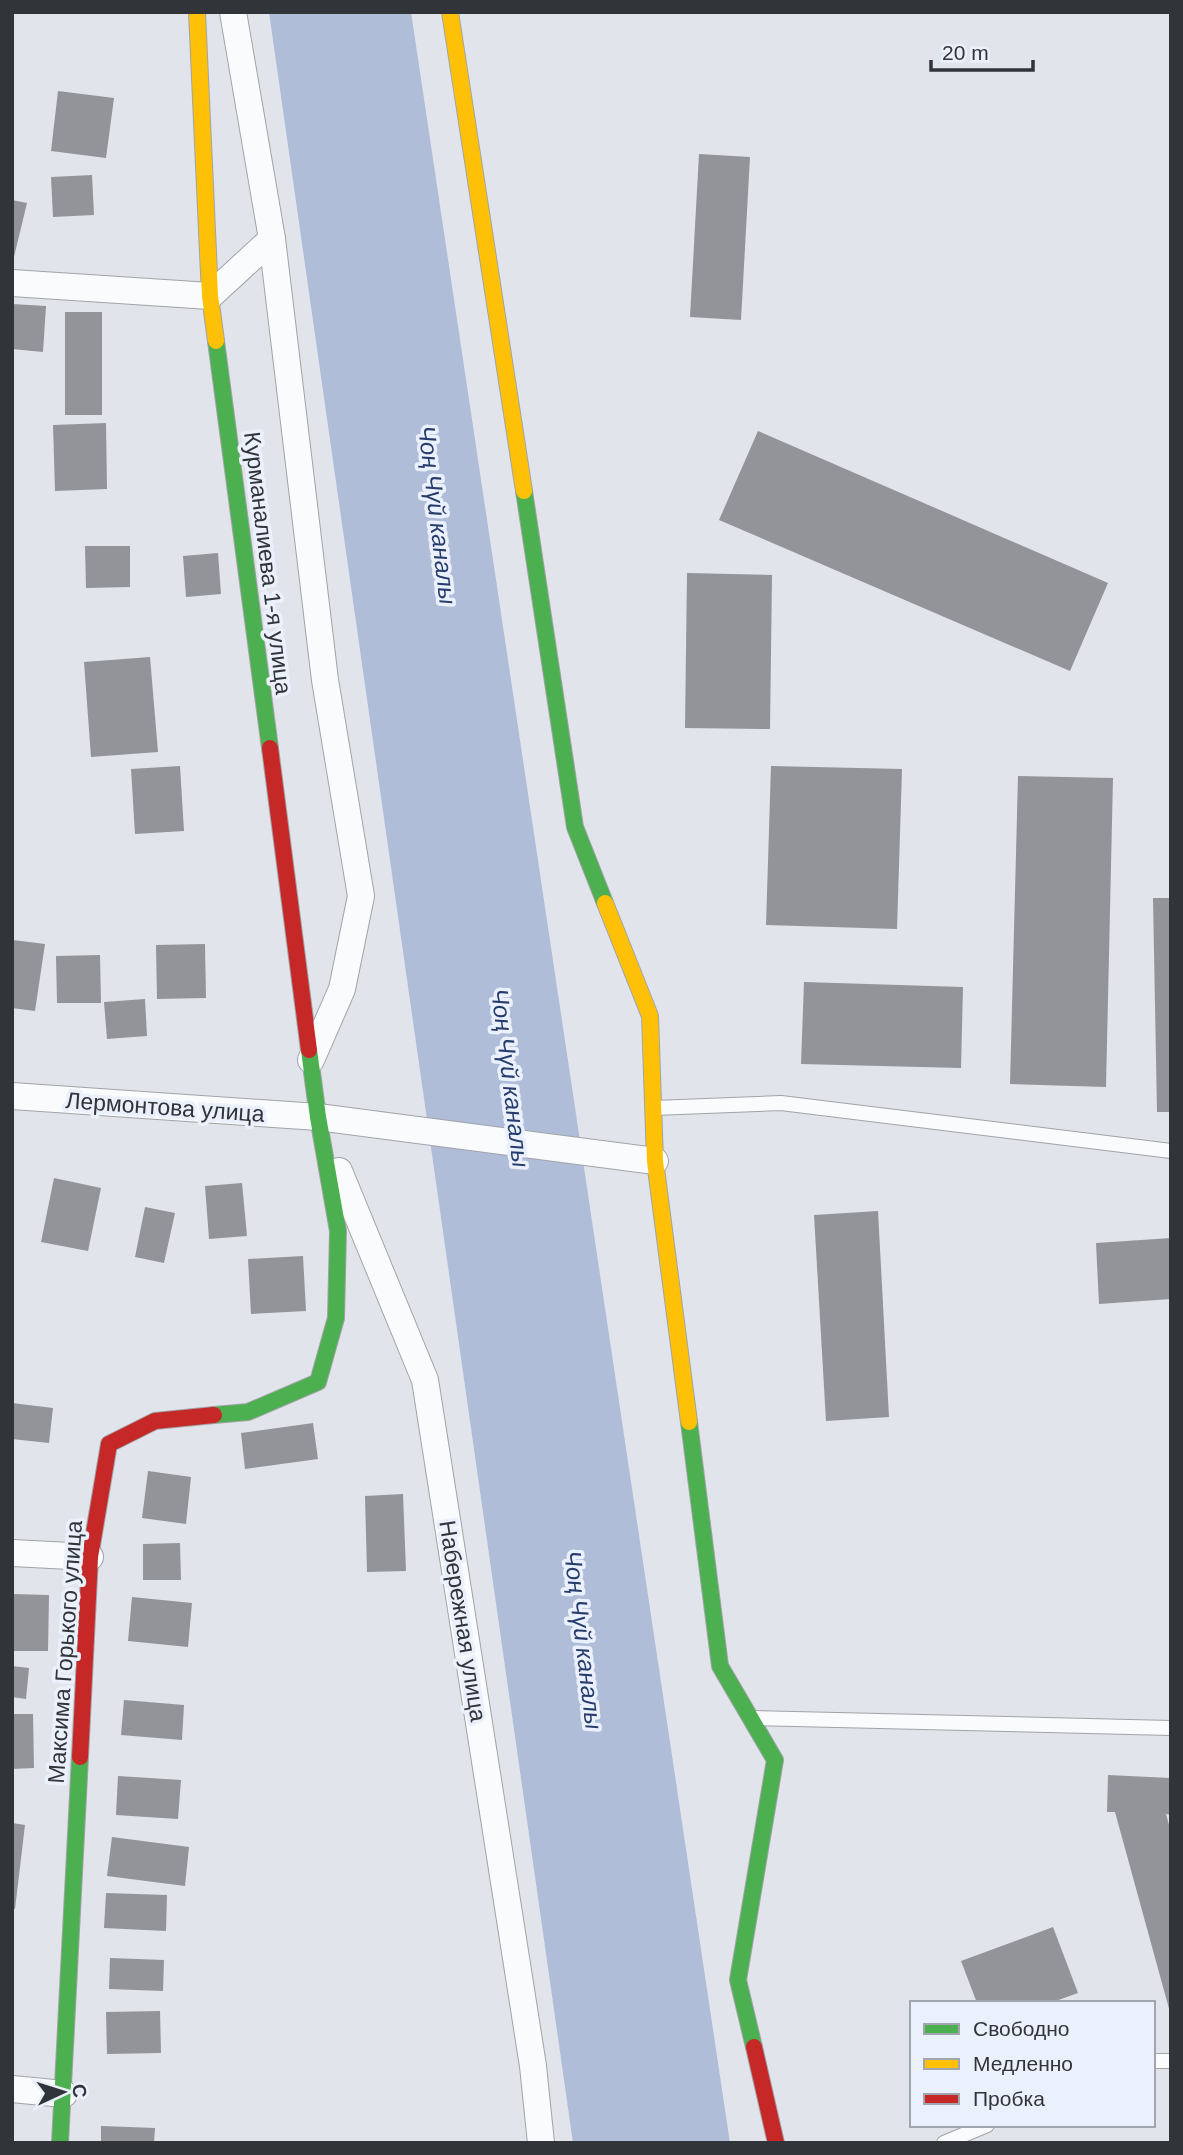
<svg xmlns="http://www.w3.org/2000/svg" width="1183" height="2155" viewBox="0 0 1183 2155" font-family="Helvetica,sans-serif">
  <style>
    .water { fill: #afbdd9 }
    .building { fill: #929499 }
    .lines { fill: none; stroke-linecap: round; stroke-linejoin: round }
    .lane-casing { stroke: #a1a3a8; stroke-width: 16 }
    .street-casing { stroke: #a1a3a8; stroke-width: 28 }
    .fast-casing { stroke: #a1a3a8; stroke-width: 18 }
    .slow-casing { stroke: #a1a3a8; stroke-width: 18 }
    .jam-casing { stroke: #a1a3a8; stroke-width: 18 }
    .lane { stroke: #fafbfc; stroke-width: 14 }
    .street { stroke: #fafbfc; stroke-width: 26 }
    .fast { stroke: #4caf50; stroke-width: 16 }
    .slow { stroke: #ffc107; stroke-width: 16 }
    .jam { stroke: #c62828; stroke-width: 16 }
    .labels { text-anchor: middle; stroke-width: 7; stroke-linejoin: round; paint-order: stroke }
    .street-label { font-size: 23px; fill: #313438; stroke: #ebf1fc }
    .water-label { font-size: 24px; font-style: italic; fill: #263c6c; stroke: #ebf1fc }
  </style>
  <rect width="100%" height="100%" fill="#e1e4eb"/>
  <path class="water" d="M269,12H411L730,2143H573Z"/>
  <g class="building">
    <path d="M58,91L114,98L106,158L51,151Z"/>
    <path d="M699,154L750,157L741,320L690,317Z"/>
    <path d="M92,175L94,215L53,217L51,177Z"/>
    <path d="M12,200L27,203L13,261H12Z"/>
    <path d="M12,304L46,306L43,352L12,349Z"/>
    <rect x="65" y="312" width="37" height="103"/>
    <path d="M106,423L107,489L55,491L53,425Z"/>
    <path d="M758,431L1108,583L1070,671L719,520Z"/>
    <path d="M85,546H130V587L86,588Z"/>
    <path d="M218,553L221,594L186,597L183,556Z"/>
    <path d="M687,573L772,575L770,729L685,728Z"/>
    <path d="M150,657L158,752L91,757L84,662Z"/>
    <path d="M180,766L184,831L135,834L131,769Z"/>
    <path d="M771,766L902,769L897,929L766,925Z"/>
    <path d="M1018,776L1113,778L1106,1087L1010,1084Z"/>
    <path d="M1153,898H1171V1112H1157Z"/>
    <path d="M13,940L45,944L35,1011L12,1008Z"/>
    <path d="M205,944L206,998L157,999L156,945Z"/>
    <path d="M100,955L101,1003H57L56,956Z"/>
    <path d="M804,982L963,987L961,1068L801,1064Z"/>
    <path d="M145,999L147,1036L107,1039L104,1002Z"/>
    <path d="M54,1178L101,1188L88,1251L41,1242Z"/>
    <path d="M242,1183L247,1236L209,1239L205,1186Z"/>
    <path d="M145,1207L175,1213L164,1263L135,1257Z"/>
    <path d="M878,1211L889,1417L826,1421L814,1215Z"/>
    <path d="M1171,1238V1299L1099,1304L1096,1243Z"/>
    <path d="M303,1256L306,1311L251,1314L248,1259Z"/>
    <path d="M12,1403L53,1408L49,1443L12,1439Z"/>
    <path d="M313,1423L318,1459L245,1469L241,1433Z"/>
    <path d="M148,1471L191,1477L186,1524L142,1518Z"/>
    <path d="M403,1494L406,1571L367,1572L365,1496Z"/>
    <path d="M180,1543L181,1580H143V1544Z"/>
    <path d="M12,1594L49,1595L48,1651H12Z"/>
    <path d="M132,1597L192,1603L188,1647L128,1641Z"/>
    <path d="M12,1666L29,1668L26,1699L12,1697Z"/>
    <path d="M124,1700L184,1705L182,1740L121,1735Z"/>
    <path d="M12,1714H33L34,1768L12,1769Z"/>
    <path d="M1108,1775L1171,1778V1815L1166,1814L1171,1832V2016L1115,1812H1107Z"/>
    <path d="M118,1776L181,1780L178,1819L116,1815Z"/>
    <path d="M12,1823L25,1825L15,1909H12Z"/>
    <path d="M112,1837L189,1847L185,1886L107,1876Z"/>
    <path d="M106,1893L167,1895L166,1931L104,1928Z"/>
    <path d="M1053,1927L1078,1993L1050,2003H977L961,1961Z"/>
    <path d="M110,1958L164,1960L163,1991L109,1989Z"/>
    <path d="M160,2011L161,2053L107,2054L106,2012Z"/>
    <path d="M101,2126L155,2128L154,2143H101Z"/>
  </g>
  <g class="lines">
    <defs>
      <g id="lane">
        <path d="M654,1108L781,1103L1171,1151"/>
        <path d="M755,1718L1171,1728"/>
        <path d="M1153,2061H1171"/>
        <path d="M944,2143L987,2125"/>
      </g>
      <g id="street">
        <path d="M233,12L272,239L325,680L361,896L342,989L311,1060"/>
        <path d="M12,283L210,296L272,239"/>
        <path d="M12,1096L318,1117L655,1161"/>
        <path d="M339,1171L425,1380L533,2066L541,2143"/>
        <path d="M12,1553L90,1557"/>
        <path d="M12,2089L64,2094"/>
      </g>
      <g id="fast">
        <path d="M216,341L270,748"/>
        <path d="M524,491L575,827L605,903"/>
        <path d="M214,1415L248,1412L318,1382L336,1318L338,1231L318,1117L309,1050"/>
        <path d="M689,1422L720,1666L775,1760L738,1980L754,2047"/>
        <path d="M60,2143L80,1757"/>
      </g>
      <g id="slow">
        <path d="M197,12L210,296L216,341"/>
        <path d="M450,12L524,491"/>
        <path d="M605,903L650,1016L655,1161L689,1422"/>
      </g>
      <g id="jam">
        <path d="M270,748L309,1050"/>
        <path d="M80,1757L90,1557L109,1444L155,1421L214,1415"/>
        <path d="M754,2047L776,2143"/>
      </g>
    </defs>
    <use href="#lane" class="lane-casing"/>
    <use href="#street" class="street-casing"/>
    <use href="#fast" class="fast-casing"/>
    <use href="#slow" class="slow-casing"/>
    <use href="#jam" class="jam-casing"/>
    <use href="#lane" class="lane"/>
    <use href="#street" class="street"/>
    <use href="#fast" class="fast"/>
    <use href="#slow" class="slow"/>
    <use href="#jam" class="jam"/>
  </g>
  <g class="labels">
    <g class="street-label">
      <text transform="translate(268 563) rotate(83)" y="8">Курманалиева 1-я улица</text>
      <text transform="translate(165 1107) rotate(4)" y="8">Лермонтова улица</text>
      <text transform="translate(463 1621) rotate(81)" y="8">Набережная улица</text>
      <text transform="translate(65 1652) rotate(-86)" y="8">Максима Горького улица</text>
    </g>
    <g class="water-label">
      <text transform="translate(437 515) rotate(83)" y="8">Чоң Чүй каналы</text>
      <text transform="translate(510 1078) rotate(83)" y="8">Чоң Чүй каналы</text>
      <text transform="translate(583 1640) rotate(83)" y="8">Чоң Чүй каналы</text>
    </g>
  </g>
  <rect width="1183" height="2155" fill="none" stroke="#313438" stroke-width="28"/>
  <rect x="910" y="2001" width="245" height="126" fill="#ebf1fc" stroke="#a1a5ae" stroke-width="2"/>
  <rect x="924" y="2024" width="35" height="10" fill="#4caf50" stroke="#a1a5ae" stroke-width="2"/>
  <text x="973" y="2036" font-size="21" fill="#313438">Свободно</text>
  <rect x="924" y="2059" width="35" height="10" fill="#ffc107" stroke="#a1a5ae" stroke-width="2"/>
  <text x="973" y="2071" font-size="21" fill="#313438">Медленно</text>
  <rect x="924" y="2094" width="35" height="10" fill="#c62828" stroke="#a1a5ae" stroke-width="2"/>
  <text x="973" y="2106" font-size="21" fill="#313438">Пробка</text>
  <g transform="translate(63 2092) rotate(86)" stroke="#ebf1fc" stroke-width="5" paint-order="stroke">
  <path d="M0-5L12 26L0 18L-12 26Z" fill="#313438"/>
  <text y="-10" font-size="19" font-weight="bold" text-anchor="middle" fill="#313438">С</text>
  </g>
  <path d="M931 60v10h102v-10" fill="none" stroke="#313438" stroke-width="3.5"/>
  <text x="942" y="60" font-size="21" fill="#313438" stroke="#ebf1fc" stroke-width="5" paint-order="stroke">20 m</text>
</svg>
